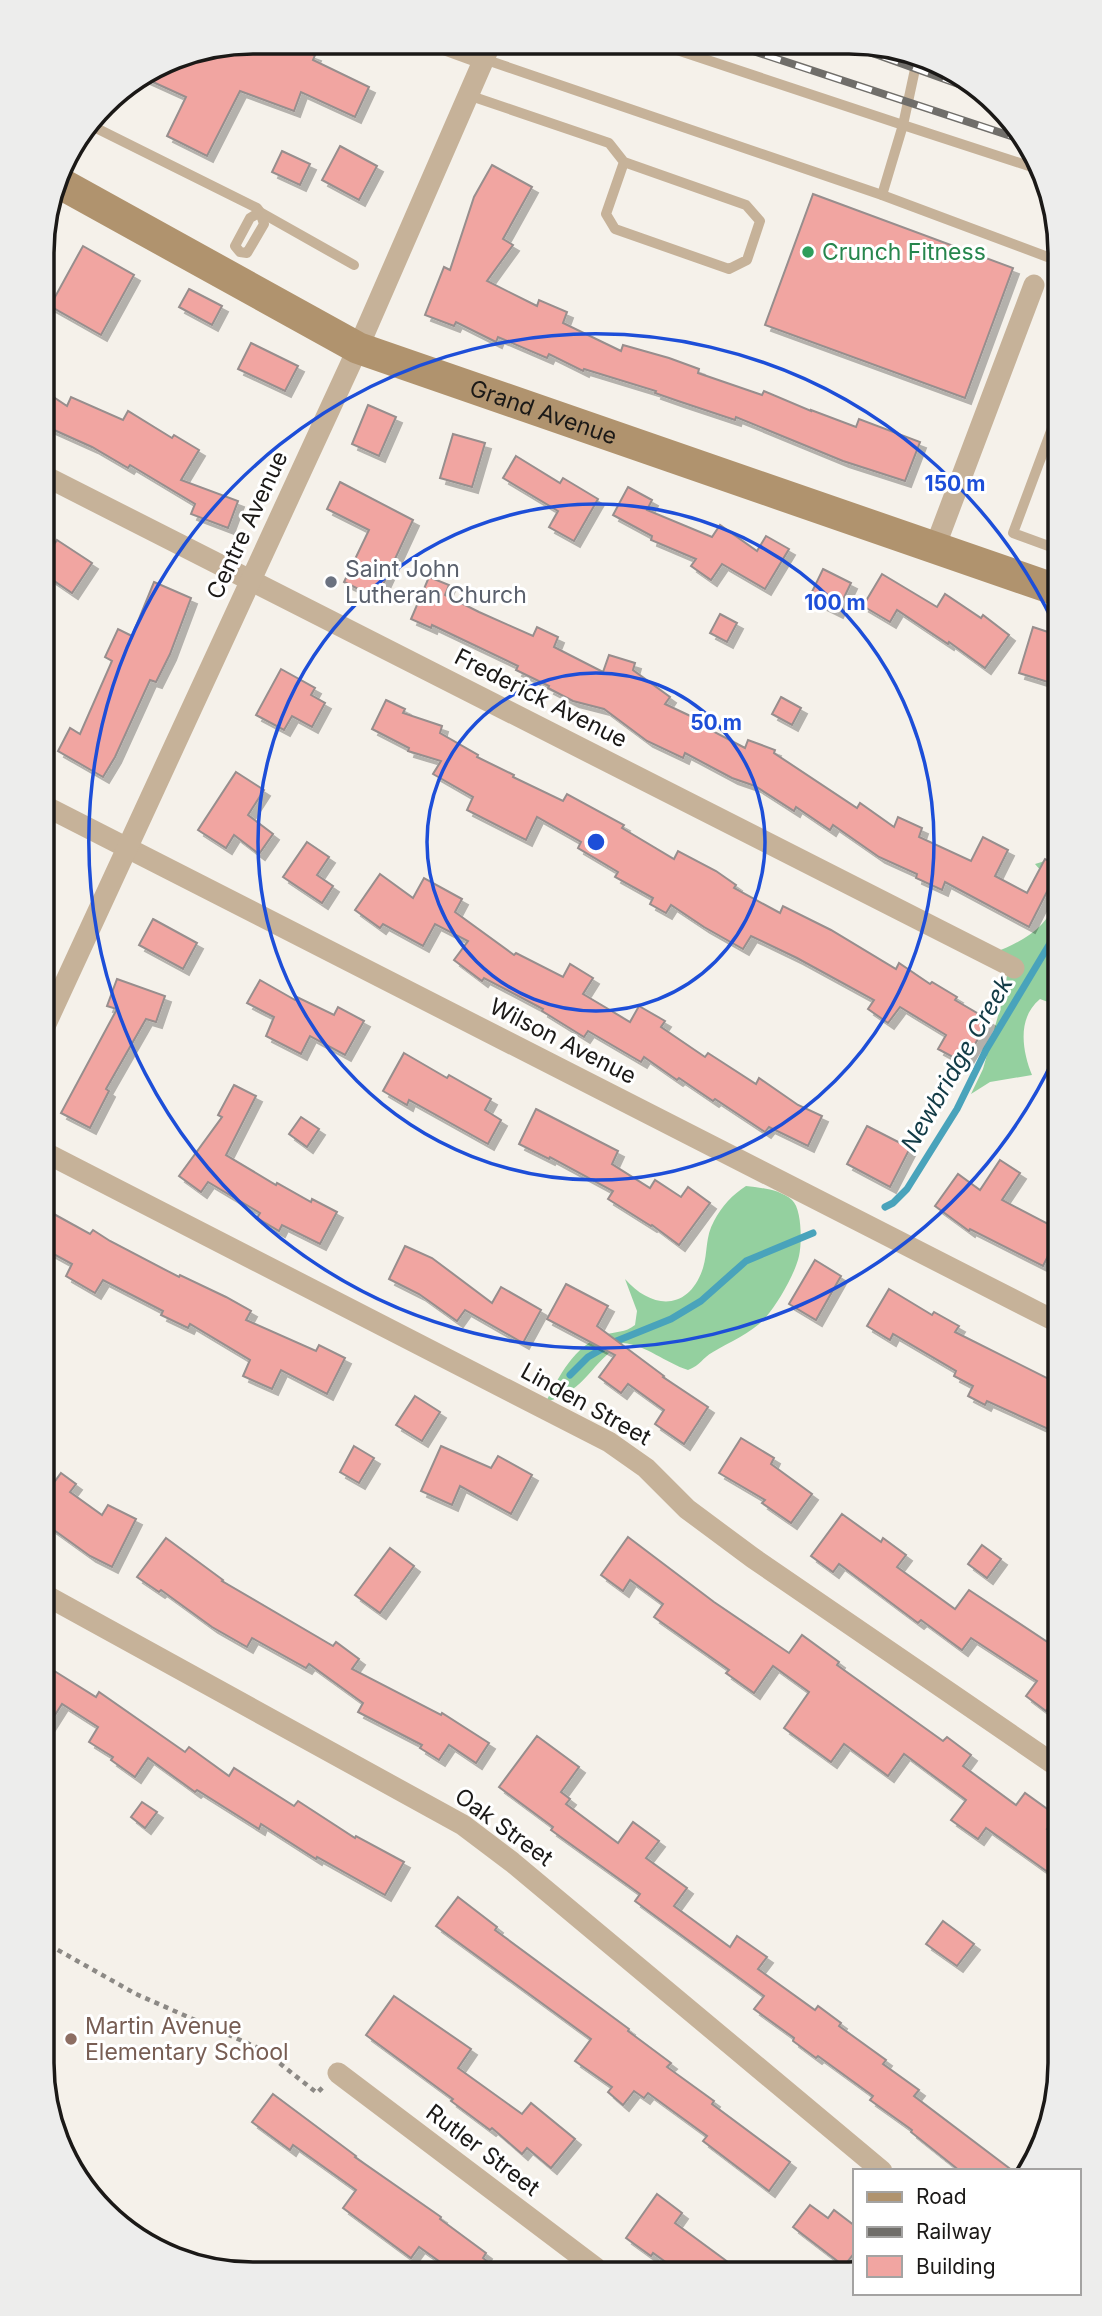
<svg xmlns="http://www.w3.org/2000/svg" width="1102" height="2316" viewBox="0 0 1102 2316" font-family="Inter,sans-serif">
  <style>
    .forest { fill: #94d09f }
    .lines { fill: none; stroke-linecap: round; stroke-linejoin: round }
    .stream { stroke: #49a3bb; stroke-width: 7 }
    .building { fill: #f1a5a1; stroke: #978e8d; stroke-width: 2; filter: url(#shadow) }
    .path { stroke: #8c8985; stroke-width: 4.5; stroke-dasharray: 5 5; stroke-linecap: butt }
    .lane { stroke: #c6b299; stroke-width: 10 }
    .street { stroke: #c6b299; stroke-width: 21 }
    .secondary { stroke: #b0936e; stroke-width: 32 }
    .rail-casing { stroke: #706e6a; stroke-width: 8 }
    .rail { stroke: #fff; stroke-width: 5; stroke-dasharray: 16; stroke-linecap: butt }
    .ring { fill: none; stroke: #1d4ed8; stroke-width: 3.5 }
    .leisure-dot { fill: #2e9e5b; stroke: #fff; stroke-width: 2.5 }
    .worship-dot { fill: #6b7280; stroke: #fff; stroke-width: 2.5 }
    .education-dot { fill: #8d6e63; stroke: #fff; stroke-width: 2.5 }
    .labels { text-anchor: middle; stroke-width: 6; stroke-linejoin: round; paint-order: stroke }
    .leisure-label { font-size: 23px; fill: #27864d; stroke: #fff; text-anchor: start }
    .street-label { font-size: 23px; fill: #1b1917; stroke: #fff }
    .worship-label { font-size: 23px; fill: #5b616d; stroke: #fff; text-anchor: start }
    .education-label { font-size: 23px; fill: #785e54; stroke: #fff; text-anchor: start }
    .water-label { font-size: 24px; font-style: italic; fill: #123b46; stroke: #fff }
    .rim { fill: none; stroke: #1b1917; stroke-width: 3.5 }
    .centre { fill: #1d4ed8; stroke: #fff; stroke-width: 3.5 }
    .ring-label { font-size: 21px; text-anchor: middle; font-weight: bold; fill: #1d4ed8; stroke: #fff; stroke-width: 6; stroke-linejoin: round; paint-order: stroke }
  </style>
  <defs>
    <filter id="shadow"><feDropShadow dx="6" dy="6" stdDeviation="0" flood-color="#0004"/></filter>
  </defs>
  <rect width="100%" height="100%" fill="#f5f1ea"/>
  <g class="forest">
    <path d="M1055,858L1056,1005L1040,999C1017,1018 1022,1050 1032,1075L990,1082L971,1094L983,1069L1005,991L1007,975L996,952C1022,942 1063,920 1052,886C1049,878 1041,871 1035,864Z"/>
    <path d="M746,1186C761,1188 779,1189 792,1200C802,1209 802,1243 799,1256C795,1274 778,1303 766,1317C752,1333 731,1341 713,1352C702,1358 701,1365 688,1370C666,1363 646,1345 623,1343C590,1362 589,1389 546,1402C559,1376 574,1346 604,1335C616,1331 625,1333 635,1325L637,1311L625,1279C652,1310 689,1311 703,1268C708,1252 705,1237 714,1221C722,1206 732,1195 746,1186Z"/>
  </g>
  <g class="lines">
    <g class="stream">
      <path d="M885,1207L893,1203L907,1189L957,1109L986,1050L1055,935"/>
      <path d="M570,1375L588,1357L614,1342L671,1319L701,1301L746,1261L813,1233"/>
    </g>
  </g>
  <g class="building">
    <path d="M253,42H279L315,55L313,60L369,87L355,117L301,92L294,111L240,91L207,156L167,136L186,97L142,77L173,58Z"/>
    <path d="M340,146L377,166L359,200L322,180Z"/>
    <path d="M282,151L310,164L300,185L272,172Z"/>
    <path d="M492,165L532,187L503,239L513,245L487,281L537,306L539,300L567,312L563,323L621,351L623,345L669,358L699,369L698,373L762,395L764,391L811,411V410L856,427L859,419L920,442L905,481L843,461L736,417L735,420L678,401L655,393L656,391L584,369L583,371L549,354L547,358L498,337L496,342L456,322L454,326L425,315L444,267L450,270L474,197Z"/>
    <path d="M813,194L1013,268L965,398L765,325Z"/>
    <path d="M83,246L134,275L101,335L50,306Z"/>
    <path d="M189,289L222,306L212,325L179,307Z"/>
    <path d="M251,343L298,366L285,391L238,369Z"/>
    <path d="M43,390L67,406L71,397L123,420L128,411L172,438L174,435L199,450L181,480L238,501L228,528L191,514L195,504L130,465L128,468L92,447L43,425Z"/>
    <path d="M368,405L396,417L379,456L352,444Z"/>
    <path d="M453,434L485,443L472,487L440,478Z"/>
    <path d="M516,456L560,483L563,478L598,499L574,541L549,527L558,511L503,478Z"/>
    <path d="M340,482L413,520L377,598L344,582L369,530L327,509Z"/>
    <path d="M628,487L652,500L647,510L712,537L720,525L757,551L766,536L789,549L765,589L722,564L711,580L691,566L696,559L651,540L652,536L613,515Z"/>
    <path d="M57,540L92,563L72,593L44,574V560Z"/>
    <path d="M823,569L851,583L837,612L809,598Z"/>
    <path d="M882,574L937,607L945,594L981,618L983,615L1009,635L985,668L949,642L948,644L897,610L890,622L863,606Z"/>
    <path d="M429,577L449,585L445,595L479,612L533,636L537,627L558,637L554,647L603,672L609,655L635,663L633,670L670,697L665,704L701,721L699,724L745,748L748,740L775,750L774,753L857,808L860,803L894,827L898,817L922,828L919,837L971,861L983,837L1008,850L995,876L1027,893L1045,859L1055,864V876L1029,927L945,882L942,890L916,878L917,874L879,857L833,825L830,830L796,807L794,811L755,786L732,778L685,753L683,758L647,741L604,709L573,701L548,688L549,686L516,670L518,666L432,625L431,628L411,619Z"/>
    <path d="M154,582L191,598L170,654L156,682L150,680L115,757L103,777L58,751L70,728L80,734L112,661L105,657L118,629L132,636Z"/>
    <path d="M720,614L737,623L727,642L710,633Z"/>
    <path d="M1033,627L1054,634V661L1048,682L1019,673Z"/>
    <path d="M281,669L315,688L311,695L325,703L312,727L292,716L284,730L256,715Z"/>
    <path d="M781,697L801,708L792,725L772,714Z"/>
    <path d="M386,700L405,709L403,713L442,726L440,733L478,755L477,757L514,775L513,777L563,801L567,794L624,825L622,828L674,859L678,851L716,871L736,885L734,888L780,913L783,906L831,930L896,969L899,963L930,984L932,982L957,997L955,1000L989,1020L964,1063L938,1049L946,1035L900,1007L888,1023L868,1009L874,1000L797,958L751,936L743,949L704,927L671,905L666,913L650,904L653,898L615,877L618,872L578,848L581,842L537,817L526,840L467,810L473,797L433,774L441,761L408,751L409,748L372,729Z"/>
    <path d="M236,772L264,790L248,815L273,834L259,854L234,835L226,848L198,830Z"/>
    <path d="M307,842L329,857L317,875L333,886L322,903L283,877Z"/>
    <path d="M380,874L413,898L424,878L462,899L455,912L514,955L516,953L563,977L570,964L593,978L583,994L630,1022L639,1006L665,1021L661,1027L705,1057L708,1053L756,1084L759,1078L798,1105L822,1116L808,1146L769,1127L765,1132L715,1099L713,1101L679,1078L677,1080L644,1057L641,1062L588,1031L584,1037L542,1011L543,1009L484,978L482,981L454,960L468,941L435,924L423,946L383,924L380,928L355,910Z"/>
    <path d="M153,919L197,943L183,969L139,945Z"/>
    <path d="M117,979L165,996L156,1022L146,1019L106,1089L109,1091L90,1128L61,1113L117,1009L107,1006Z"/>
    <path d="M260,980L295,1000L297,997L334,1015L338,1007L364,1021L345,1055L310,1036L301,1054L266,1036L274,1017L247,1003Z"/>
    <path d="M404,1053L447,1078L449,1075L491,1099L485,1110L501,1120L488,1144L409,1100L407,1105L383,1091Z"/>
    <path d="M234,1085L256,1096L226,1155L276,1185L277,1183L311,1202L312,1199L337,1212L320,1244L282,1225L279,1231L257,1218L260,1213L208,1182L201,1192L179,1176L222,1117L218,1115Z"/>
    <path d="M536,1109L618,1151L612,1164L650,1188L655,1180L681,1197L688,1187L710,1203L679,1245L652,1225L651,1226L608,1199L613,1191L550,1157L549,1159L519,1144Z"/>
    <path d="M301,1117L319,1129L307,1147L289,1134Z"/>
    <path d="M867,1126L910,1148L890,1187L847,1164Z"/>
    <path d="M1000,1160L1020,1173L1002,1200L1056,1228V1240L1043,1266L970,1229L969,1231L935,1206L958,1174L980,1190Z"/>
    <path d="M52,1213L90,1234L93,1230L110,1241L179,1277L180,1275L226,1297L251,1311L246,1320L316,1351L319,1345L345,1358L327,1394L281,1370L272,1389L243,1376L250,1360L190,1324L188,1328L161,1315L163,1311L103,1280L95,1293L66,1276L72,1264L46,1250V1224Z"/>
    <path d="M405,1246L432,1258L492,1303L501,1287L541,1310L523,1343L465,1310L457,1321L419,1294L389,1279Z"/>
    <path d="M815,1260L841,1276L816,1320L789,1304Z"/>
    <path d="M566,1284L608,1306L597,1326L664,1376L663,1377L708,1407L684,1444L655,1424L664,1410L628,1384L621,1393L599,1377L615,1355L547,1319Z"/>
    <path d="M889,1289L932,1315L934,1312L959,1326L955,1332L1057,1383V1433L987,1401L985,1405L968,1396L973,1386L954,1376L956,1371L893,1334L890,1340L867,1326Z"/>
    <path d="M415,1396L440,1412L422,1441L396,1425Z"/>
    <path d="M741,1438L774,1458L771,1464L812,1494L791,1523L762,1503L765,1500L719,1473Z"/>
    <path d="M354,1446L374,1458L359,1483L340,1472Z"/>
    <path d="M441,1446L491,1468L498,1456L532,1475L511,1514L460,1486L452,1505L421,1491Z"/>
    <path d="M61,1473L76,1484L70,1492L102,1515L108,1505L136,1519L112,1567L90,1556L47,1525V1492Z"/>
    <path d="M842,1514L881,1542L883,1538L906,1555L897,1567L955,1609L969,1590L1058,1649V1694L1046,1711L1026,1696L1037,1681L971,1638L962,1650L921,1620L918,1623L839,1564L833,1572L811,1556Z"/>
    <path d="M628,1537L714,1602L789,1653L802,1635L839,1662L837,1665L943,1741L947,1737L971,1755L963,1766L1016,1805L1025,1793L1057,1816L1047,1829L1059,1837V1880L986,1828L978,1839L951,1820L966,1800L904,1754L888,1776L844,1744L831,1762L784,1728L809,1692L773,1666L754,1693L726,1673L729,1670L654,1617L663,1604L630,1580L623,1591L601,1575Z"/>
    <path d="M166,1538L223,1580L222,1581L333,1646L336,1642L359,1659L352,1669L441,1715L442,1713L489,1743L476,1763L449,1745L439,1760L420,1748L422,1745L358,1712L363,1703L309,1664L306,1668L252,1638L247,1647L212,1627L161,1590L159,1592L137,1577Z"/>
    <path d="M982,1545L1001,1559L987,1578L968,1564Z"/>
    <path d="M390,1548L414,1566L380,1613L355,1595Z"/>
    <path d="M48,1667L96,1697L99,1692L185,1752L189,1747L229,1776L234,1768L294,1806L298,1801L355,1838L356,1836L404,1862L385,1895L317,1857L316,1859L261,1824L259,1829L197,1790L195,1792L148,1758L135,1777L111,1760L113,1757L89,1742L98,1727L62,1704L48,1726Z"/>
    <path d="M537,1736L579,1767L561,1792L570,1799L566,1804L618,1843L633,1822L659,1841L646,1858L687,1888L674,1906L730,1947L737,1936L767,1957L758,1969L815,2010L818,2006L841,2023L839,2026L886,2060L883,2064L919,2090L914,2096L1013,2171H960L911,2132L912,2130L870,2100L873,2096L818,2056L816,2058L793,2041L794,2038L754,2009L764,1996L635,1901L640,1894L551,1830L553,1827L499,1787Z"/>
    <path d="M142,1802L157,1812L145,1828L131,1817Z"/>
    <path d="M458,1897L497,1927L495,1930L629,2029L628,2031L671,2063L667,2067L714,2101L712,2104L790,2162L769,2191L703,2141L707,2136L648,2093L644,2098L634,2091L623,2105L608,2092L612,2087L575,2061L591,2039L436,1926Z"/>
    <path d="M943,1921L974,1944L957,1966L926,1944Z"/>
    <path d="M394,1996L471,2049L458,2068L522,2114L531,2103L575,2139L551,2168L527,2148L522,2154L492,2128L490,2130L451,2101L453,2099L366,2035Z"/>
    <path d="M273,2094L356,2156L355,2157L441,2217L440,2219L486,2253L483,2258L497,2269H450L419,2247L411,2258L343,2208L356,2190L293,2145L290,2150L252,2122Z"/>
    <path d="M657,2194L682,2213L675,2223L736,2268H674L653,2253L651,2256L626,2238Z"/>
    <path d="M810,2205L828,2218L834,2210L855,2226V2252L844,2266L793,2227Z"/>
  </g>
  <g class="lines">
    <path class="path" d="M49,1945L136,1994L263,2050L317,2093L325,2085"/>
    <g class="lane">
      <path d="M662,45L903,125L882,195"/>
      <path d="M484,59L882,195L1053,259"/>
      <path d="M917,60L903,125L1041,170"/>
      <path d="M468,95L609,143L624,162L746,205L760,221L747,260L729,269L615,229L606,214L624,162"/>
      <path d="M90,125L257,208L260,212L354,265"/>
      <path d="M260,212L264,224L247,253L240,252L235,246L250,218Z"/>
      <path d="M1054,423L1013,533L1054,548"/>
    </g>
    <g class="street">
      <path d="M440,43L484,59"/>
      <path d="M43,475L1014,968"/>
      <path d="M935,547L1034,285"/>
      <path d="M45,806L1057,1322"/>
      <path d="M45,1026L358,348L491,43"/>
      <path d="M46,1153L609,1442L646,1468L687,1509L753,1558L1058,1767"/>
      <path d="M47,1596L463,1825L512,1862L882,2171"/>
      <path d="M338,2073L596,2268"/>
    </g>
    <path class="secondary" id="s1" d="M58,182L358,348L1054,589"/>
    <defs>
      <g id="rail">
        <path d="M735,45L1026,141"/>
        <path d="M853,46L989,95"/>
      </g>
    </defs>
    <use href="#rail" class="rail-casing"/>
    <use href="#rail" class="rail"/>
  </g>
  <g class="ring">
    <circle cx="596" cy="842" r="169"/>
    <circle cx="596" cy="842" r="338"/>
    <path d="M1055 1056A507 507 0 1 1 1054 624"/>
  </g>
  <circle class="leisure-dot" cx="808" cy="252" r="7"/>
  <circle class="worship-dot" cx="331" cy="582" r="7"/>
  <circle class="education-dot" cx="71" cy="2039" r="7"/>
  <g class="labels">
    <g class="leisure-label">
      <text x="822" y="260">Crunch Fitness</text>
    </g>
    <g class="street-label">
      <text dy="8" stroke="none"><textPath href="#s1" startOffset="539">Grand Avenue</textPath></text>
      <text transform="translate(247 525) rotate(-65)" y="8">Centre Avenue</text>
      <text transform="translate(541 698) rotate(27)" y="8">Frederick Avenue</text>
      <text transform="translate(563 1041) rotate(27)" y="8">Wilson Avenue</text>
      <text transform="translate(586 1404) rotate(29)" y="8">Linden Street</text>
      <text transform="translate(504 1827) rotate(36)" y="8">Oak Street</text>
      <text transform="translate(483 2150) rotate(37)" y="8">Rutler Street</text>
    </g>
    <g class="worship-label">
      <text x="345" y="577">Saint John<tspan x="345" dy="26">Lutheran Church</tspan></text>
    </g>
    <g class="education-label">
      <text x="85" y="2034">Martin Avenue<tspan x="85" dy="26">Elementary School</tspan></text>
    </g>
    <g class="water-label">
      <text transform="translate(957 1064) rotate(-60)" y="8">Newbridge Creek</text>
    </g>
  </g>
  <path d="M0 0H1102V2316H0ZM253 54H849A199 199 0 0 1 1048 253V2063A199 199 0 0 1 849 2262H253A199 199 0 0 1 54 2063V253A199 199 0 0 1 253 54Z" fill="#ededec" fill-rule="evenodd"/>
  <path class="rim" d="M253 54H849A199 199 0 0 1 1048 253V2063A199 199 0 0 1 849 2262H253A199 199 0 0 1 54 2063V253A199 199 0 0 1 253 54Z"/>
  <circle cx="596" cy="842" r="10" class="centre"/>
  <g class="ring-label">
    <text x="955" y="491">150 m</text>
    <text x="835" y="610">100 m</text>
    <text x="716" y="730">50 m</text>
  </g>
  <rect x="853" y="2169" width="228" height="126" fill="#ffffff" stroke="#a4a3a2" stroke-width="2"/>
  <rect x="867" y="2192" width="35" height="10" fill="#b0936e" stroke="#a4a3a2" stroke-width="2"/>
  <text x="916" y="2204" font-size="21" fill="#1b1917">Road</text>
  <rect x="867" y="2227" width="35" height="10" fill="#706e6a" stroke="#a4a3a2" stroke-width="2"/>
  <text x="916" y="2239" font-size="21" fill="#1b1917">Railway</text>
  <rect x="867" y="2256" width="35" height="21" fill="#f1a5a1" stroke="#a4a3a2" stroke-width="2"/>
  <text x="916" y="2274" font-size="21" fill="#1b1917">Building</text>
</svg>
